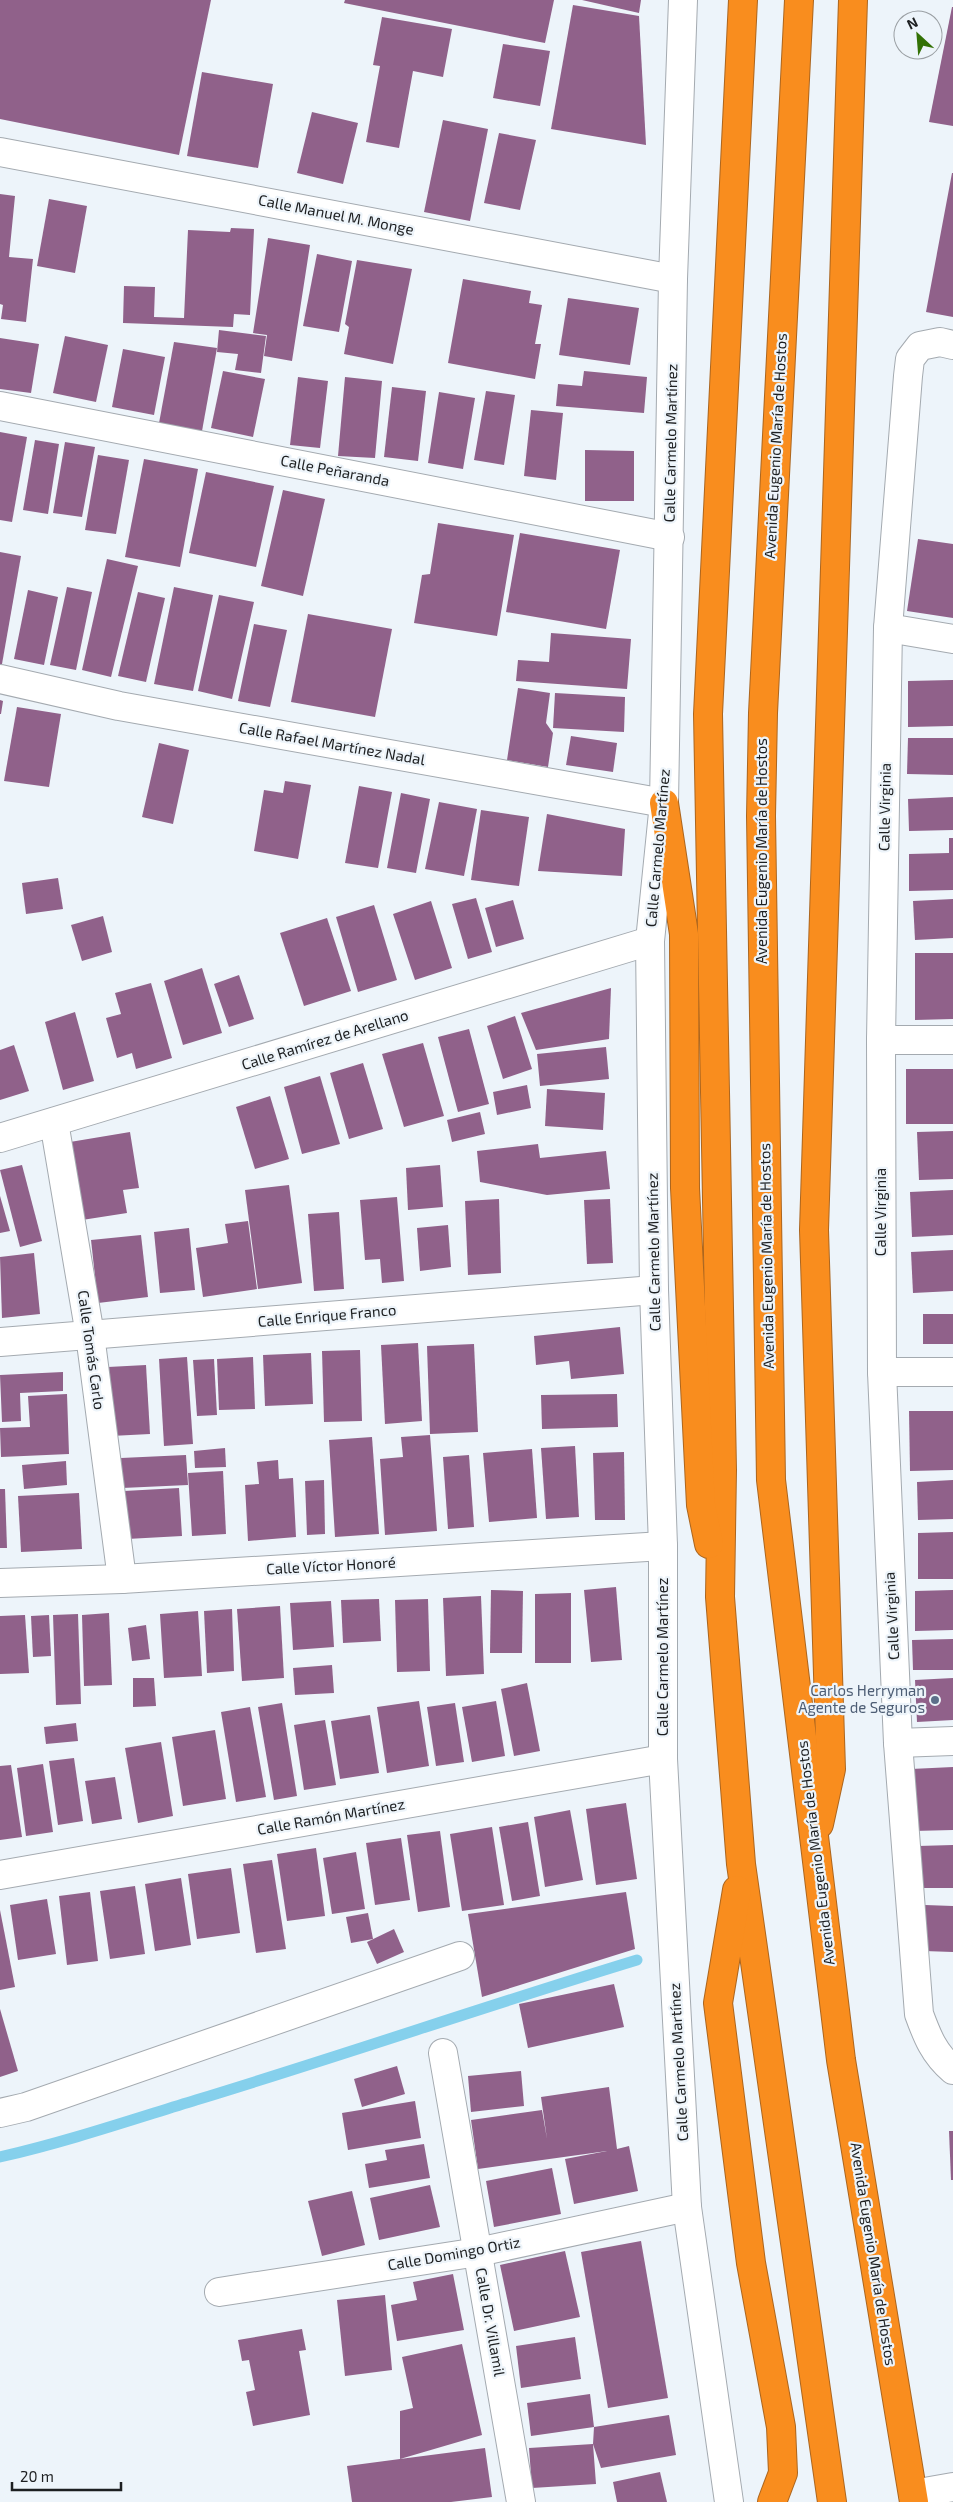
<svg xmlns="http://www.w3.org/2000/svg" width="953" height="2502" viewBox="0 0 953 2502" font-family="'Exo 2',sans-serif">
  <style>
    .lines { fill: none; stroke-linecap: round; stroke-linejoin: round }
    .stream { stroke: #85d0ec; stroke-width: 11 }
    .building { fill: #90618a }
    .minor-casing { stroke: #a4aab0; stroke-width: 30 }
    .highway-casing { stroke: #ac661f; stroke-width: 30 }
    .minor { stroke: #fff; stroke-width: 28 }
    .highway { stroke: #f98d1e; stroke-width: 28 }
    .service-dot { fill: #5c6f8a; stroke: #edf4fa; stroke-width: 2 }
    .labels { text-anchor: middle; stroke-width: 4.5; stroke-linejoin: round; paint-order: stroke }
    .street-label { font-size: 15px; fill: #1d1f21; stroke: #edf4fa }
    .service-label { font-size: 15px; fill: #4e5e75; stroke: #edf4fa; text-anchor: end }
  </style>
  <rect width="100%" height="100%" fill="#edf4fa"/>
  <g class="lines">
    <path class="stream" d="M0,2157C66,2142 131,2120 196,2100C344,2055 489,2005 637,1960"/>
  </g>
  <g class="building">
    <path d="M0,0H211L179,155L0,119Z"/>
    <path d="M345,0H554L545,43L344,3Z"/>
    <path d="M582,0H641L639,13Z"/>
    <path d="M573,5L639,16L646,145L551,129Z"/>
    <path d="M952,7H953V126L929,122Z"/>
    <path d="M382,17L452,29L443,77L413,71L399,148L366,142L380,66L373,65Z"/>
    <path d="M503,44L550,51L540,106L493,98Z"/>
    <path d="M202,72L273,84L258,168L187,156Z"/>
    <path d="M312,112L358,123L343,184L297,173Z"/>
    <path d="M443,120L488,129L470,221L424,212Z"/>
    <path d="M499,133L536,140L520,210L484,203Z"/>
    <path d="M952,173H953V317L926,312Z"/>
    <path d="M0,194L15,196L9,257L33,259L26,322L1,319L3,305L0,304Z"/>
    <path d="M49,199L87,206L75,273L37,266Z"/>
    <path d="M231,228L254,229L250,315L234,314L233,327L123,323L124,286L155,287L154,317L184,318L188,230L230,232Z"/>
    <path d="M268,238L310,245L292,361L264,356L267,335L253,333Z"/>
    <path d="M317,254L352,261L339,332L303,326Z"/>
    <path d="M357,260L412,269L393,364L344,354L349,327L345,324Z"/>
    <path d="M463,279L531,291L529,303L542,305L535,344H541L535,379L448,363Z"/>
    <path d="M568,298L639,308L630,365L559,355Z"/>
    <path d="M219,330L266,336L261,373L235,370L238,354L217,352Z"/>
    <path d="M65,336L108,345L96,402L53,393Z"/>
    <path d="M0,338L39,344L31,393L0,389Z"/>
    <path d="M174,342L217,348L202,431L159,423Z"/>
    <path d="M123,349L165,357L154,415L112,407Z"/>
    <path d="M223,371L265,379L253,437L211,428Z"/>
    <path d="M584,371L647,377L644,413L556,406L558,384L582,386Z"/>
    <path d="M298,377L328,381L320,448L290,445Z"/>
    <path d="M345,377L382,381L375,458L338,456Z"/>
    <path d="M392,387L426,391L418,461L384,457Z"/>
    <path d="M486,391L515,395L504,465L474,460Z"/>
    <path d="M439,392L475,398L463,469L428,463Z"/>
    <path d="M531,410L563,413L556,480L524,476Z"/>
    <path d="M0,432L27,437L12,522L0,520Z"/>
    <path d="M35,440L59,444L48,514L23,510Z"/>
    <path d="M65,442L95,447L82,517L53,513Z"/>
    <path d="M585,450L634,451V501H585Z"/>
    <path d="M98,455L129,460L116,534L85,530Z"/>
    <path d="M144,459L198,469L180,567L125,557Z"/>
    <path d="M206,472L274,486L256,567L189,553Z"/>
    <path d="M283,490L325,499L303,596L261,586Z"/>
    <path d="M438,523L514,535L497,636L414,623L422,575L430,574Z"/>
    <path d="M520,533L620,550L606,629L506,612Z"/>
    <path d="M918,539L953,544V618L907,611Z"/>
    <path d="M0,552L21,556L2,664H0Z"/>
    <path d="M107,559L138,566L111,677L82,670Z"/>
    <path d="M67,587L92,592L76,670L50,665Z"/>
    <path d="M174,587L213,595L193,691L154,684Z"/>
    <path d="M28,590L58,597L44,665L14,659Z"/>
    <path d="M138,592L165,598L146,682L118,676Z"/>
    <path d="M219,595L254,602L232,699L198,691Z"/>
    <path d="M308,614L392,629L375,717L291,702Z"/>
    <path d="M254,624L287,630L270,707L238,701Z"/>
    <path d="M551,633L631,639L627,689L516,681L518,660L549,662Z"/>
    <path d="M953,680V726L908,727V681Z"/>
    <path d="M518,688L550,693L546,723L553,733L548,767L507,760Z"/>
    <path d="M555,693L625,697L624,732L553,728Z"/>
    <path d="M0,700L3,701L1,714H0Z"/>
    <path d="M17,707L61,714L49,787L4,781Z"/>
    <path d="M571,736L617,743L613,772L566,765Z"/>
    <path d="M908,738H953V775L907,774Z"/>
    <path d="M159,743L189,750L173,824L142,817Z"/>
    <path d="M285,781L311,785L298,859L254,851L264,790L283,793Z"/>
    <path d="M359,786L392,792L378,868L345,863Z"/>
    <path d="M401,793L430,799L416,873L387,868Z"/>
    <path d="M953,797V830L909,831L908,799Z"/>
    <path d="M439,802L477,809L464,876L425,869Z"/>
    <path d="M481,810L529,817L519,886L471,880Z"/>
    <path d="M547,814L625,829L622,876L538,871Z"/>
    <path d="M949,838H953V890L909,891V854L949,853Z"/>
    <path d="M58,878L63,909L26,914L22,883Z"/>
    <path d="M476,898L492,952L468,959L452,904Z"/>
    <path d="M953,899V938L915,940L913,901Z"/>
    <path d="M513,900L524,939L496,947L485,908Z"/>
    <path d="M431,901L452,968L415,980L393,914Z"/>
    <path d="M374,905L397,980L358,992L336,917Z"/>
    <path d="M103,916L112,952L82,961L71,925Z"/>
    <path d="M327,918L351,991L304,1006L280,933Z"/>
    <path d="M915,953H953V1019L915,1020Z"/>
    <path d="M202,968L222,1033L183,1045L164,981Z"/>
    <path d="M239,975L254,1019L229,1027L214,984Z"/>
    <path d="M151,983L172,1058L136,1069L132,1053L117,1058L106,1018L121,1014L115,993Z"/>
    <path d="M611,988L609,1039L536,1050L521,1013Z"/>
    <path d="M75,1012L94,1081L63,1090L45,1022Z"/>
    <path d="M515,1016L532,1069L503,1079L487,1026Z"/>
    <path d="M469,1029L489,1104L458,1112L438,1037Z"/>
    <path d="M423,1043L444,1116L404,1127L382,1054Z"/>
    <path d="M14,1045L29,1091L0,1100V1050Z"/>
    <path d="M606,1047L609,1079L540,1086L537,1054Z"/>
    <path d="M363,1063L383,1129L349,1139L330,1073Z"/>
    <rect x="906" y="1069" width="47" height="55"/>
    <path d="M320,1076L340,1144L302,1154L284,1087Z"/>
    <path d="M527,1085L531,1108L497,1115L493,1092Z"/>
    <path d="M547,1089L605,1093L603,1130L545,1126Z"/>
    <path d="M270,1096L289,1159L255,1169L236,1107Z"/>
    <path d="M480,1112L485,1134L452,1142L447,1120Z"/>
    <path d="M953,1131V1179L919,1180L917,1132Z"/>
    <path d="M130,1132L139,1188L123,1190L127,1213L82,1220L70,1142Z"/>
    <path d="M538,1144L540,1158L606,1151L610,1189L547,1195L480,1182L477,1151Z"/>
    <path d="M22,1165L42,1241L20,1247L0,1170Z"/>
    <path d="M440,1165L443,1207L408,1210L406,1168Z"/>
    <path d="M289,1185L302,1283L258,1289L245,1190Z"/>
    <path d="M953,1190V1235L912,1237L910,1192Z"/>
    <path d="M0,1196L10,1231L0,1233Z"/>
    <path d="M397,1197L404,1281L382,1283L380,1259L365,1260L360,1200Z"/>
    <path d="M499,1199L501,1273L468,1275L465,1201Z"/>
    <path d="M610,1199L613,1263L587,1264L584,1200Z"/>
    <path d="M339,1212L344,1289L314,1291L308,1214Z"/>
    <path d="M248,1221L257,1289L203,1297L196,1248L228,1243L225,1224Z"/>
    <path d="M448,1225L451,1267L420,1271L417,1228Z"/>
    <path d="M189,1228L195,1290L160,1293L154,1232Z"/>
    <path d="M141,1235L148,1297L98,1303L91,1240Z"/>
    <path d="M953,1250V1291L913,1293L911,1252Z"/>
    <path d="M34,1253L40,1314L2,1318L0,1257Z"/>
    <rect x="923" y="1314" width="30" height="30"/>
    <path d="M620,1327L624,1374L571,1379L569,1361L536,1365L534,1336Z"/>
    <path d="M418,1343L422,1421L385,1424L381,1345Z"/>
    <path d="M474,1344L478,1432L430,1434L427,1346Z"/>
    <path d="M360,1350L362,1421L324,1422L322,1351Z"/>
    <path d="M311,1353L313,1404L265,1406L263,1355Z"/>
    <path d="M187,1357L193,1444L164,1446L159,1359Z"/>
    <path d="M253,1357L255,1409L219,1410L217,1359Z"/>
    <path d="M214,1359L217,1415L197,1416L193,1360Z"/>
    <path d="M146,1365L150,1434L111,1436L108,1367Z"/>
    <path d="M63,1372V1391L20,1393L21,1421L2,1422L0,1375Z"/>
    <path d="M67,1394L69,1454L1,1457L0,1428L30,1427L28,1396Z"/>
    <path d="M617,1394L618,1427L542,1429L541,1395Z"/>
    <path d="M909,1411H953V1470L910,1471Z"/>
    <path d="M430,1435L437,1531L385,1535L380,1459L403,1457L401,1437Z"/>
    <path d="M372,1437L379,1534L335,1537L329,1440Z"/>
    <path d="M575,1446L579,1517L546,1519L541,1448Z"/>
    <path d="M225,1448L226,1467L195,1468L194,1451Z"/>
    <path d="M532,1449L537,1518L489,1522L483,1453Z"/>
    <path d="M624,1452L625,1520H595L593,1453Z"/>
    <path d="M186,1455L188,1485L122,1488L121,1458Z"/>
    <path d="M469,1455L474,1527L448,1529L443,1457Z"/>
    <path d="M278,1460L279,1479L293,1478L296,1537L248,1541L245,1485L259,1484L257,1462Z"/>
    <path d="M66,1461L67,1485L24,1489L22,1465Z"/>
    <path d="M223,1471L226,1534L192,1536L188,1473Z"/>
    <path d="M324,1480L325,1534L307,1535L305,1481Z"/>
    <path d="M953,1480V1519L918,1520L917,1482Z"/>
    <path d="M179,1488L182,1536L127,1539L124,1491Z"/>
    <path d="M0,1489H5L7,1548H0Z"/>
    <path d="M79,1493L82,1549L21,1552L18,1496Z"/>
    <path d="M953,1532V1579H918V1533Z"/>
    <path d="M616,1587L622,1660L591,1662L584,1590Z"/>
    <path d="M491,1590L523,1591L522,1653H490Z"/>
    <path d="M953,1590V1630L915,1631V1591Z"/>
    <path d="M571,1593V1663H535V1594Z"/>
    <path d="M481,1596L484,1674L446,1676L443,1598Z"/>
    <path d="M379,1599L381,1641L343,1643L341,1600Z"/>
    <path d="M428,1599L430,1671L397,1672L395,1600Z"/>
    <path d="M331,1601L334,1647L293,1650L290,1603Z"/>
    <path d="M280,1606L284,1678L242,1681L237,1609Z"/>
    <path d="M232,1609L234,1671L207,1673L204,1611Z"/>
    <path d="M198,1611L202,1676L164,1678L160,1614Z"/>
    <path d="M109,1613L112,1685L84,1686L82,1615Z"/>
    <path d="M78,1614L81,1704L56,1705L53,1615Z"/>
    <path d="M25,1615L29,1673L0,1674V1616Z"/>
    <path d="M49,1615L51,1656L33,1657L31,1616Z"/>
    <path d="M146,1625L150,1659L132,1661L128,1628Z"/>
    <path d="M953,1639V1670H913L912,1640Z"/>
    <path d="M332,1665L334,1693L295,1695L293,1668Z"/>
    <path d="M133,1678H154L156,1706L133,1707Z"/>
    <path d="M953,1678V1720L917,1722L915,1680Z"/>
    <path d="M527,1683L540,1751L514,1756L501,1689Z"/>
    <path d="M419,1701L429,1766L387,1773L377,1707Z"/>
    <path d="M496,1701L505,1756L472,1762L462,1707Z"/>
    <path d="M282,1703L297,1796L274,1800L258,1707Z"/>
    <path d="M455,1703L464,1762L436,1766L427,1707Z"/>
    <path d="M250,1707L266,1797L236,1802L221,1712Z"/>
    <path d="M370,1715L379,1773L340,1779L331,1721Z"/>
    <path d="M325,1720L336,1785L304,1790L294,1725Z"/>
    <path d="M76,1723L78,1741L46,1744L44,1727Z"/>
    <path d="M215,1730L226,1799L183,1806L172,1737Z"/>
    <path d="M161,1742L173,1816L138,1823L125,1748Z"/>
    <path d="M74,1758L83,1821L58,1825L49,1761Z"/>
    <path d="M43,1764L53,1832L26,1836L17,1768Z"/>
    <path d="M11,1765L22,1837L0,1840V1766Z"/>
    <path d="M953,1767V1830L913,1831L911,1769Z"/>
    <path d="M115,1777L122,1819L92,1824L85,1781Z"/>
    <path d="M626,1803L637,1879L596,1885L586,1809Z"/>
    <path d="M570,1810L583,1880L545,1887L534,1817Z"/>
    <path d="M528,1822L540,1896L512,1901L499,1827Z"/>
    <path d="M492,1827L504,1905L462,1911L450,1834Z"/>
    <path d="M440,1831L450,1907L418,1912L407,1835Z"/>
    <path d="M401,1838L410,1900L375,1905L366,1843Z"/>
    <path d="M953,1845V1888H918V1846Z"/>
    <path d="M316,1848L325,1916L287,1921L277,1854Z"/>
    <path d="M356,1852L365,1909L332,1914L323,1858Z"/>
    <path d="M272,1860L286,1949L256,1953L243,1864Z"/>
    <path d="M231,1868L240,1933L197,1939L188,1874Z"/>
    <path d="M181,1878L191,1945L155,1951L145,1884Z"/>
    <path d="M135,1886L145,1954L110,1959L100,1891Z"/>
    <path d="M90,1892L98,1961L67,1965L59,1896Z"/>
    <path d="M626,1892L635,1949L482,1997L468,1914Z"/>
    <path d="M47,1899L56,1954L18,1960L10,1905Z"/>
    <path d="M925,1905L953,1906V1952L924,1951Z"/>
    <path d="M0,1910L15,1987L0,1990Z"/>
    <path d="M368,1913L373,1939L351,1943L346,1917Z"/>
    <path d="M394,1929L404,1952L377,1964L367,1942Z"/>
    <path d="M614,1984L624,2027L528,2048L519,2004Z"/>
    <path d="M0,2009L18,2071L0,2077Z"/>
    <path d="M397,2066L405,2094L362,2107L354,2079Z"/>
    <path d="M521,2071L524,2106L471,2112L468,2076Z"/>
    <path d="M609,2087L617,2149L629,2146L638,2191L574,2204L565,2159L607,2151L478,2169L471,2120L542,2110L547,2139L541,2097Z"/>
    <path d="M415,2101L421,2138L348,2150L342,2113Z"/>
    <path d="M949,2131H953V2180H951Z"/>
    <path d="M424,2144L430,2178L369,2188L365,2164L387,2160L385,2150Z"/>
    <path d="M552,2168L561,2214L494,2227L486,2181Z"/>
    <path d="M430,2185L440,2227L379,2240L370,2198Z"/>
    <path d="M352,2191L365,2245L322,2256L308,2201Z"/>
    <path d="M641,2241L668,2398L608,2408L581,2252Z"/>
    <path d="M565,2251L580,2317L514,2331L500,2265Z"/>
    <path d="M453,2274L464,2330L397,2341L391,2305L417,2300L413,2282Z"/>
    <path d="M385,2295L392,2370L345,2376L337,2300Z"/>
    <path d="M302,2329L306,2350L299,2351L310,2415L253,2426L246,2392L255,2390L249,2360L242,2361L238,2340Z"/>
    <path d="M575,2337L581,2379L521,2388L516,2346Z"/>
    <path d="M462,2344L482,2435L400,2459L485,2448L492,2497L451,2502H352L347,2466L400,2459V2411L413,2408L402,2357Z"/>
    <path d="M590,2394L594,2427L531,2436L527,2403Z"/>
    <path d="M669,2415L676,2455L601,2468L593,2444L596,2484L532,2488L529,2448L593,2444L594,2427Z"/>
    <path d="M660,2472L667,2502H617L613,2482Z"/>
  </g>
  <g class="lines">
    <defs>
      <g id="minor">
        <path d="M683,0L673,279L664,803L650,941L654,1290L663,1546V1759L687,2207L729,2502"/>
        <path d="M0,152L673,279"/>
        <path d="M953,345L940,342L920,346L910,359L908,376L888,628L881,1040L882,1372L898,1743L919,2014C927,2036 934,2054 953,2070"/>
        <path d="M0,406L670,537"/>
        <path d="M888,628L953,639"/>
        <path d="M0,679L119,706L664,803"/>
        <path d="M881,1040H953"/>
        <path d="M54,1122L90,1335L122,1579"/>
        <path d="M0,1138L650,941"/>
        <path d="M0,1342L654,1290"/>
        <path d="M882,1372H953"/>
        <path d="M0,1583L122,1579L663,1546"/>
        <path d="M898,1743L953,1741"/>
        <path d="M0,1875L663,1759"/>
        <path d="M443,2053L521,2502"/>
        <path d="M0,2113L26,2107L460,1956"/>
        <path d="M219,2292L478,2252L687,2207"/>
        <path d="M913,2494L953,2487"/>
      </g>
      <g id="highway">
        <path d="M743,0L708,714L722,1470L720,1597L741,1864L832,2502"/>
        <path d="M799,0L763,713L761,816L771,1480L841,2060L914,2502"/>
        <path d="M664,803L684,934L685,1188L701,1505L709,1544"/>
        <path d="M819,1824L831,1769L814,1230L853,0"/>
        <path d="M737,1890L718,2003L751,2263L781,2427L783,2473L772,2502"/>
      </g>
    </defs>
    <use href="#minor" class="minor-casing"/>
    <use href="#highway" class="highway-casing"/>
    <use href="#minor" class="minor"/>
    <use href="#highway" class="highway"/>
  </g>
  <circle class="service-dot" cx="935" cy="1700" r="5"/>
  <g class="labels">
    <g class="street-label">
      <text transform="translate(336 215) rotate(11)" y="5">Calle Manuel M. Monge</text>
      <text transform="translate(671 443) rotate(-89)" y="5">Calle Carmelo Martínez</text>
      <text transform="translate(776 446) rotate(-87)" y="5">Avenida Eugenio María de Hostos</text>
      <text transform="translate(335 471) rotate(11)" y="5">Calle Peñaranda</text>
      <text transform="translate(332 744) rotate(10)" y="5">Calle Rafael Martínez Nadal</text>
      <text transform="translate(885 807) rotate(-89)" y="5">Calle Virginia</text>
      <text transform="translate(658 848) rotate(-85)" y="5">Calle Carmelo Martínez</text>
      <text transform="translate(762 851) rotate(-90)" y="5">Avenida Eugenio María de Hostos</text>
      <text transform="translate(325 1040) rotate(-17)" y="5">Calle Ramírez de Arellano</text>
      <text transform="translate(881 1212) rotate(-90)" y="5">Calle Virginia</text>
      <text transform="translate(654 1252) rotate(-91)" y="5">Calle Carmelo Martínez</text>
      <text transform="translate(767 1256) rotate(-91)" y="5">Avenida Eugenio María de Hostos</text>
      <text transform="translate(327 1316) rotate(-5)" y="5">Calle Enrique Franco</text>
      <text transform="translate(91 1350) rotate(82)" y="5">Calle Tomás Carlo</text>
      <text transform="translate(331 1566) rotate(-3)" y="5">Calle Víctor Honoré</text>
      <text transform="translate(892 1616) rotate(-93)" y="5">Calle Virginia</text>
      <text transform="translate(663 1657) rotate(-90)" y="5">Calle Carmelo Martínez</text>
      <text transform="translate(331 1817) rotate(-10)" y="5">Calle Ramón Martínez</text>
      <text transform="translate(816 1853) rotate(-97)" y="5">Avenida Eugenio María de Hostos</text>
      <text transform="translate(679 2062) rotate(-93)" y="5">Calle Carmelo Martínez</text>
      <text transform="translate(454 2254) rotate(-10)" y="5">Calle Domingo Ortiz</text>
      <text transform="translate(873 2254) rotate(81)" y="5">Avenida Eugenio María de Hostos</text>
      <text transform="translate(490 2322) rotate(80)" y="5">Calle Dr. Villamil</text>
    </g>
    <g class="service-label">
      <text x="925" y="1696">Carlos Herryman<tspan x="925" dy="17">Agente de Seguros</tspan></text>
    </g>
  </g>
  <g transform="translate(918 35) rotate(334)"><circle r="24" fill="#edf4fa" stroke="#9a9fa3"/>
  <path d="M0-4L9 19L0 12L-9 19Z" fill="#337105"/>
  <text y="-8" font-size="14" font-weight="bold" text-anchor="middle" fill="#1d1f21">N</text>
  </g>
  <path d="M12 2482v8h109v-8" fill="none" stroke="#1d1f21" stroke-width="2.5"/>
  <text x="20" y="2482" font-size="15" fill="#1d1f21" stroke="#edf4fa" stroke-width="4" paint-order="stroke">20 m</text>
</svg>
